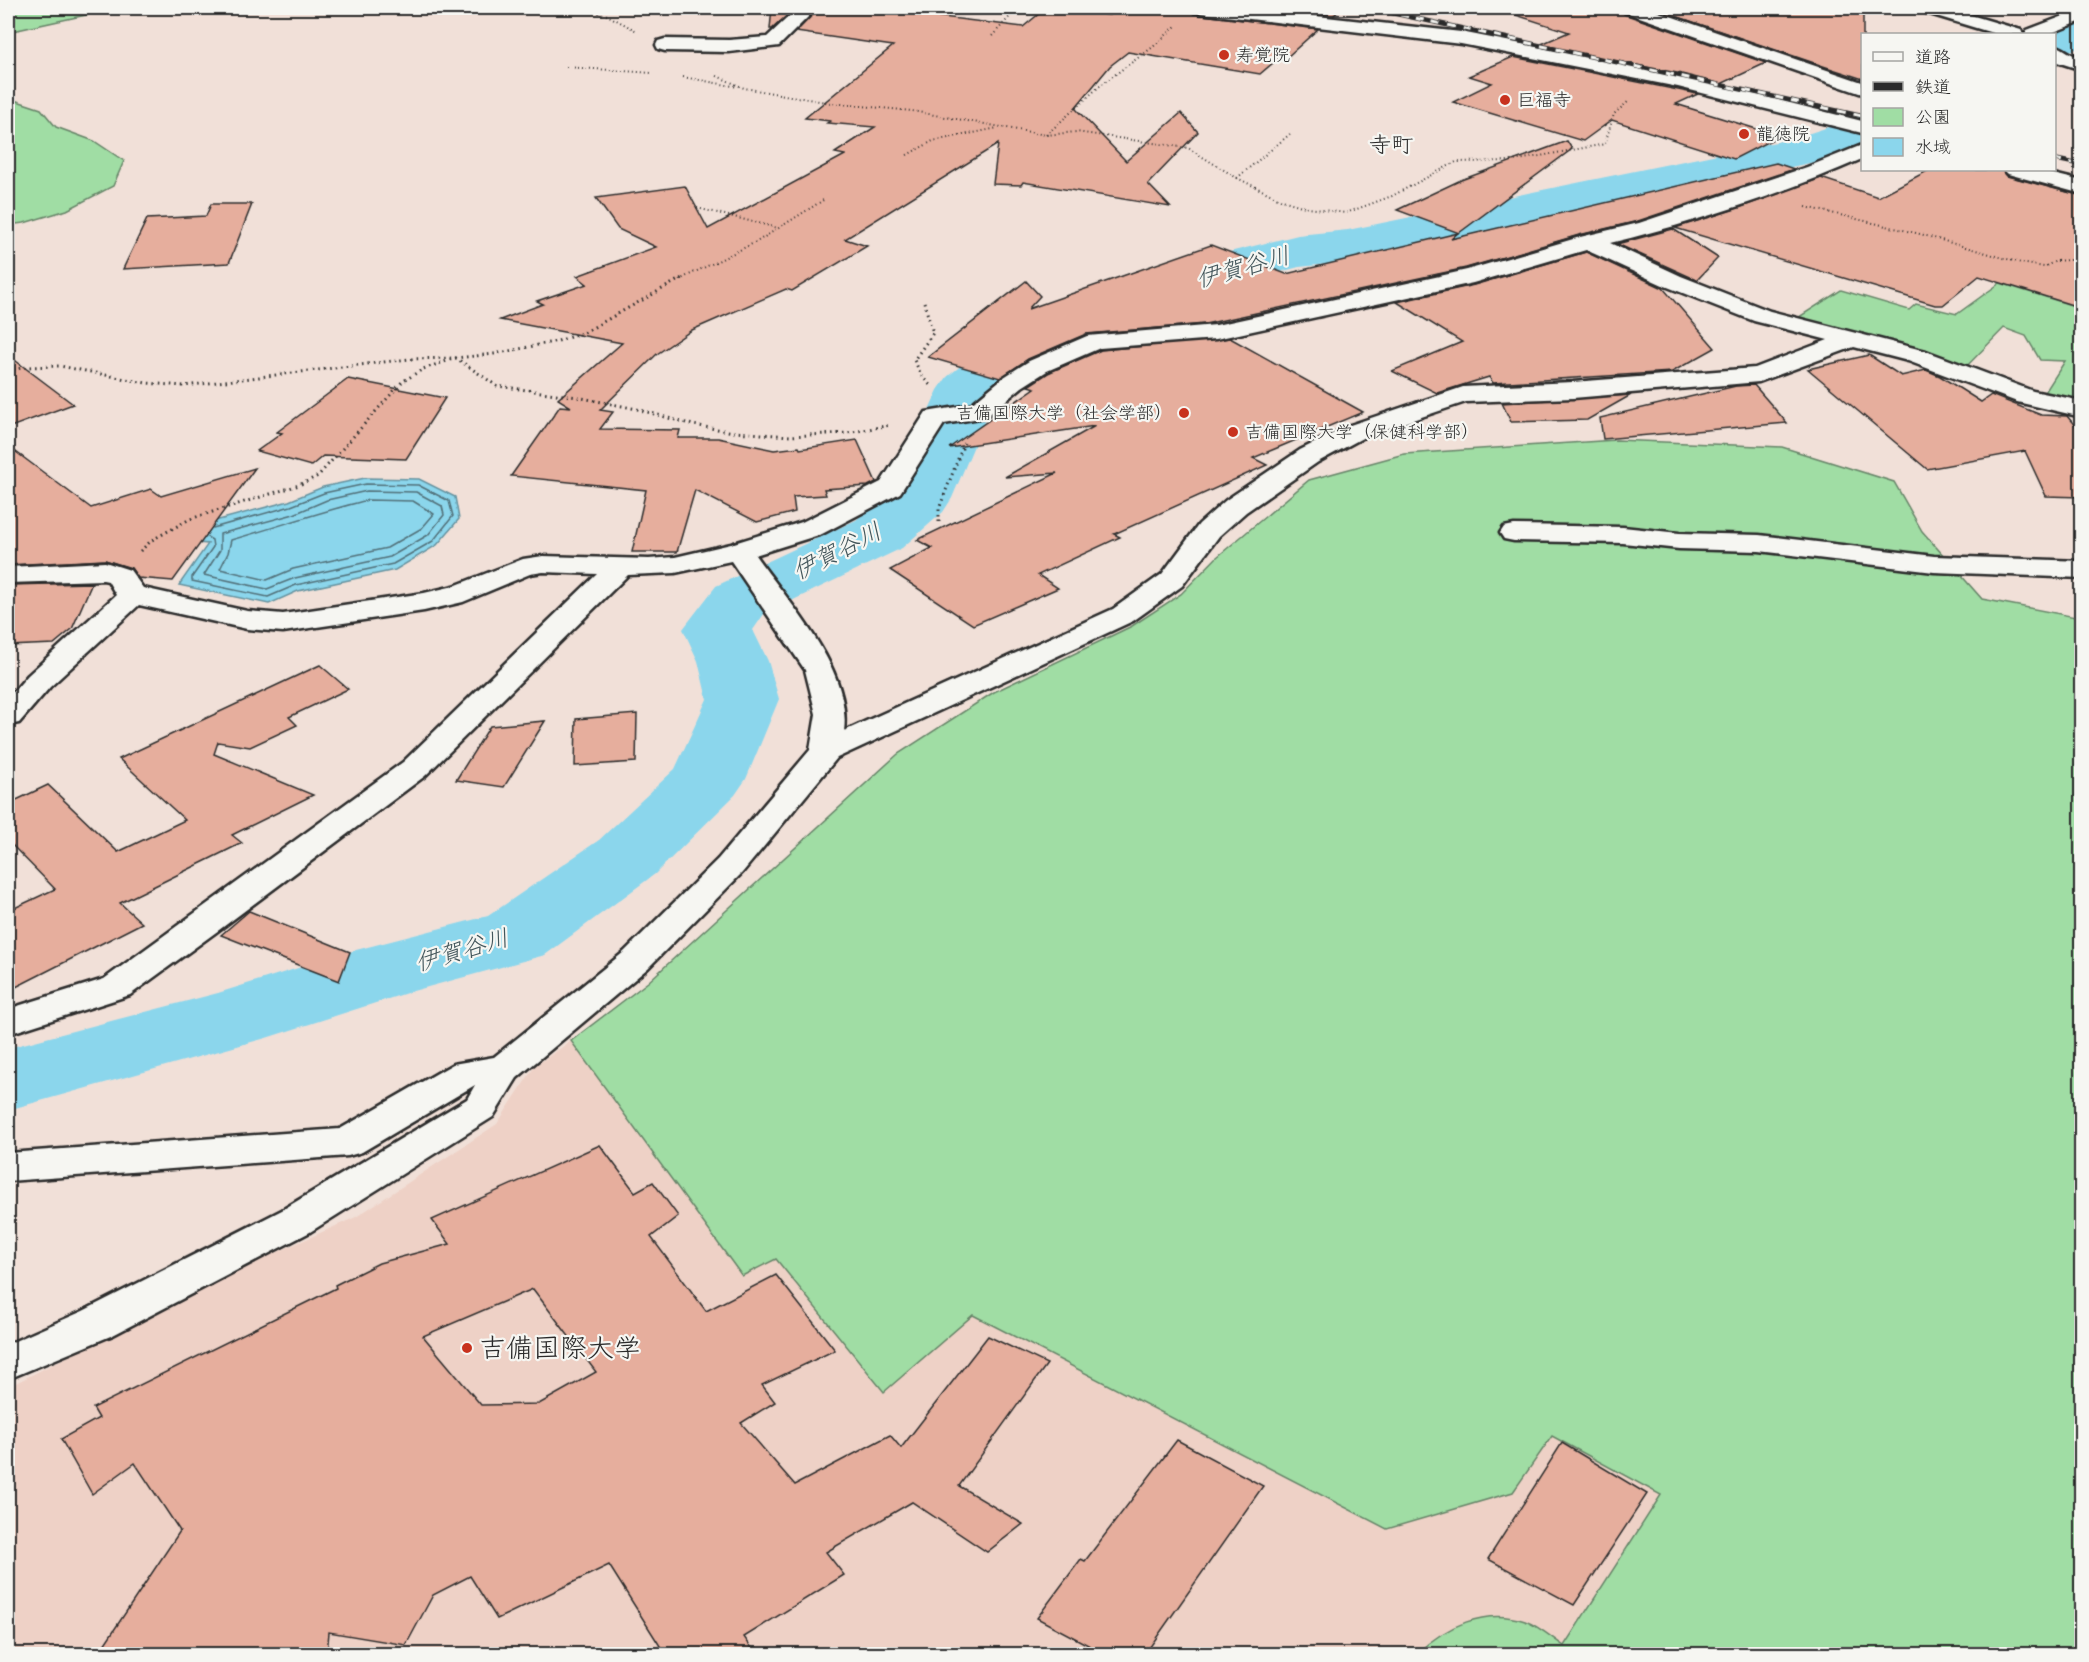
<svg xmlns="http://www.w3.org/2000/svg" width="2089" height="1662" viewBox="0 0 2089 1662" font-family="'Patrick Hand','Klee One',sans-serif">
  <style>
    .built { fill: #eed1c6 }
    .green { fill: #a0dda4; stroke: #668468; stroke-width: 1.5 }
    .water { fill: #8bd6ec; stroke: #65929f; stroke-width: 1.5 }
    .lines { fill: none; stroke-linecap: round; stroke-linejoin: round }
    .shore { stroke: #516f78; stroke-width: 1.5 }
    .river { fill: #8bd6ec; fill-rule: evenodd }
    .building { fill: #e6ae9d; stroke: #2b2b2b; stroke-width: 1.5; fill-rule: evenodd }
    .street-casing { stroke: #2b2b2b; stroke-width: 5 }
    .secondary-casing { stroke: #2b2b2b; stroke-width: 5 }
    .path-far1 { stroke: #2b2b2b; stroke-width: 2; stroke-dasharray: 1 3; stroke-linecap: butt }
    .path { stroke: #2b2b2b; stroke-width: 3; stroke-dasharray: 1.5 4; stroke-linecap: butt }
    .street { fill: #f6f6f2; fill-rule: evenodd }
    .secondary { fill: #f6f6f2; fill-rule: evenodd }
    .rail-casing { stroke: #2b2b2b; stroke-width: 4.5 }
    .rail { stroke: #f6f6f2; stroke-width: 3; stroke-dasharray: 8; stroke-linecap: butt }
    .poi-dot { fill: #c8321e; stroke: #f6f6f2; stroke-width: 2 }
    .labels { text-anchor: middle; stroke-width: 4.5; stroke-linejoin: round; paint-order: stroke }
    .far-poi-label { font-size: 18px; fill: #2b2b2b; stroke: #f6f6f2; text-anchor: start }
    .far-quarter-label { font-size: 22px; fill: #2b2b2b; stroke: #f6f6f2 }
    .water-label { font-size: 24px; font-style: italic; fill: #43565b; stroke: #f6f6f2 }
    .near-poi-label { font-size: 27px; fill: #2b2b2b; stroke: #f6f6f2; text-anchor: start }
  </style>
  <rect width="100%" height="100%" fill="#f1e0d8"/>
  <filter id="ink" filterUnits="userSpaceOnUse"><feTurbulence type="fractalNoise" baseFrequency=".0167" numOctaves="2"/><feDisplacementMap in="SourceGraphic" scale="12" xChannelSelector="R" yChannelSelector="G"/><feConvolveMatrix kernelMatrix="1 2 1 2 8 2 1 2 1" color-interpolation-filters="sRGB"/></filter>
  <g filter="url(#ink)">
    <path class="built" d="M571,1041L741,1275L776,1259L884,1391L973,1315L1386,1529L1513,1492L1552,1436L1661,1495L1564,1646L1526,1621L1430,1641L1416,1654H8V1387L239,1269L356,1217L497,1124L535,1066Z"/>
    <g class="green">
      <path d="M8,8H118L13,31L8,35Z"/>
      <path d="M8,98L41,109L56,127L94,141L124,161L113,186L67,210L24,223L8,225Z"/>
      <path d="M2000,283L2074,306L2078,303L2082,304L2081,405L2042,397L2065,361L2040,360L2026,336L2004,328L1963,370L1796,319L1841,290L1909,310L1916,304L1957,314Z"/>
      <path d="M1616,440L1782,447L1894,482L1922,531L1982,599L2081,618V1654H1416C1445,1627 1484,1607 1525,1621C1539,1626 1552,1638 1564,1646L1661,1495L1552,1436L1513,1492L1387,1529L973,1315L884,1392L776,1259L742,1276L571,1041L648,982L898,754L994,692L1132,626L1181,594L1217,557L1309,480L1404,454Z"/>
    </g>
    <path class="water" d="M365,478L419,479L455,497L459,519L437,545L395,570L298,591L269,604L179,585L208,544L174,541L182,530L289,501L323,487Z"/>
    <g class="lines">
      <g class="shore">
        <path d="M367,491L416,492L442,506L444,515L428,535L390,557L295,578L267,589L204,575L220,550V534L294,514L327,500Z"/>
        <path d="M368,500L413,501L434,514L422,528L387,548L293,569L267,580L220,569L228,553L231,540C277,527 322,511 368,500Z"/>
        <path d="M207,537L212,540L213,547L192,577V581L268,597L296,585L393,564L433,541L453,516L449,501L418,485L366,484L324,493L291,506L213,528"/>
      </g>
      <g class="river">
        <path d="M2082,18V47L2054,56V34H2037L2066,22Z"/>
        <path d="M1862,116V147L1824,160L1348,262L1299,267L1231,285L1129,323L1028,368L994,398L952,498L943,512L902,548L764,614L753,630L768,661L779,699L746,779L735,795L655,874L545,955L413,991L266,1038L8,1110V1048L218,993L356,950L488,916L599,840L675,769L707,699L698,661L683,629L716,586L856,520L892,489L938,390L947,377L988,344L1089,299L1193,261L1298,235L1348,230L1795,138Z"/>
      </g>
    </g>
    <g class="building">
      <path d="M772,8H795L772,29H770Z"/>
      <path d="M819,8H907L902,12L1023,27L1046,8L1109,15V8H1189L1194,14L1318,29L1286,58L1280,57L1260,74L1128,52L1110,66L1075,108L1126,161L1181,113L1198,132L1148,184L1170,207L1023,182L1021,185L993,184L998,144L845,239L867,246L792,291L786,289L692,330L657,354L600,410L613,412L600,429L680,430L678,438H718L774,450L799,447L800,449L857,440L876,482L868,486L824,489L826,495L793,497L795,512L757,522L695,490L677,552H632L646,490L511,476L560,406L571,407L558,399L622,343L500,320L543,304L537,301L587,284L577,276L656,247L618,229L596,198L685,186L708,229L845,155L835,153L875,127L827,123L830,121L805,118L893,46L796,32Z"/>
      <path d="M1260,8H1342L1333,16Z"/>
      <path d="M1517,8H1620L1624,14L1766,63L1721,84L1539,45L1569,32L1516,15Z"/>
      <path d="M1652,8H1863V79L1826,67Z"/>
      <path d="M1513,57L1698,94L1676,104L1779,136L1734,159L1612,120L1583,141L1453,102L1492,83L1469,76Z"/>
      <path d="M1567,141L1572,149L1459,233L1397,210L1461,180Z"/>
      <path d="M1776,163L1794,169L1638,221L1579,235L1466,268L1205,324L1086,334L1028,359L1000,378L928,357L1026,281L1040,296L1028,309L1211,245L1286,274L1458,233L1451,239Z"/>
      <path d="M1929,170H2002L2007,176L2082,196V308L1979,276L1943,305H1935L1675,228L1739,208L1821,178L1878,197Z"/>
      <path d="M211,204H252L229,263L123,269L147,219L206,216Z"/>
      <path d="M1673,229L1718,258L1697,280L1617,244Z"/>
      <path d="M1586,252L1663,288L1715,348L1672,372L1493,383L1489,377L1437,393L1392,371L1462,342L1397,302L1474,285Z"/>
      <path d="M1230,338L1363,412L1253,458L1267,465L1114,534L1120,537L1038,575L1058,588L973,625L890,570L932,548L917,540L1057,473L1005,477L1095,426L949,448L1035,388L1028,386L1048,373L1101,350Z"/>
      <path d="M8,355L73,404L8,428Z"/>
      <path d="M1869,355L1901,376L1926,370L1940,376L1981,402L1991,395L2041,415L2067,416L2082,434V497L2046,496L2025,451L1927,469L1808,369Z"/>
      <path d="M348,379L445,398L406,459L323,456L311,466L257,451L282,433L277,432Z"/>
      <path d="M1754,385L1787,423L1603,439L1600,418L1736,386Z"/>
      <path d="M1631,395L1587,420L1511,422L1502,403Z"/>
      <path d="M8,446L91,508L151,489L161,496L255,468L173,581L138,578L131,568L105,560L8,565Z"/>
      <path d="M92,583L72,629L54,644L8,646V585Z"/>
      <path d="M320,665L348,689L289,717L297,725L250,747L218,742L214,754L313,795L232,835L242,843L120,903L142,923L8,991V911L55,889L8,841V804L48,785L118,852L185,820L119,759Z"/>
      <path d="M637,714L636,762L575,766L576,719Z"/>
      <path d="M545,721L504,787L456,780L490,726Z"/>
      <path d="M249,911L350,952L339,981L221,935Z"/>
      <path d="M600,1145L635,1192L653,1182L678,1216L651,1237L706,1311L776,1275L835,1350L762,1385L775,1402L741,1423L795,1485L890,1435L901,1448L988,1336L1047,1364L959,1486L1023,1524L987,1552L912,1502L826,1552L844,1575L744,1637L756,1654H665L609,1565L497,1619L470,1576L433,1595L406,1645L329,1632L327,1654H98L180,1531L135,1463L92,1494L61,1439L99,1418L93,1408L336,1288L335,1285L379,1263L450,1244L432,1220ZM533,1289L596,1372L539,1404L481,1405L423,1336Z"/>
      <path d="M1177,1440L1263,1486L1145,1654H1105L1037,1618L1081,1559L1085,1561Z"/>
      <path d="M1562,1443L1647,1494L1574,1605L1488,1559Z"/>
    </g>
    <g class="lines">
      <defs>
        <g id="street">
          <path d="M798,8H817L779,46L729,52L665,51L658,49L656,45L658,41L665,39L729,40L767,37Z"/>
          <path d="M1191,8H1244L1461,32L1678,75L1862,121V133L1678,87L1461,44L1200,13L1194,12Z"/>
          <path d="M1622,8H1647L1862,82V94L1625,12Z"/>
          <path d="M2082,9V21L2049,34H2025L2027,30Z"/>
          <path d="M2054,45C2065,48 2071,56 2082,58V70L2054,61Z"/>
          <path d="M1862,145V159C1785,193 1692,223 1610,243L1681,276L1770,311L1926,351L2033,391L2082,401V417L2017,402L1908,361L1854,347L1759,382L1573,398L1466,402L1368,435L1318,462L1246,512L1219,536L1182,586L1133,621L837,758L742,873L648,968L517,1078L493,1117L310,1232L113,1335L8,1379V1344L83,1311L282,1210L467,1099L475,1085L362,1152L348,1156L8,1181V1153L340,1129L453,1064L494,1057L624,952L718,859L810,750L816,714L805,670L731,561L675,573L628,575L425,776L219,930L130,995L8,1034V1009L104,979L403,762L597,574L543,572L530,574L463,602L424,611L283,632L247,629L139,605L50,687L19,723L8,725V698L28,675L116,595L108,581L103,580L8,583V567L105,562L130,570L143,588L247,611L283,614L424,593L454,586L523,559L543,556L649,559L675,557L731,544L802,522L881,482L926,412L970,405L1004,377L1029,361L1087,336L1216,325L1467,270L1580,237L1639,223L1807,167ZM1586,250L1665,286L1754,321L1828,340L1755,368L1573,382L1463,387L1350,425L1300,450L1226,500L1199,524L1162,574L1113,609L844,731C852,669 789,603 755,555L822,534L900,493L944,424L986,417L1022,387L1047,371L1100,348L1216,339L1473,283Z"/>
          <path d="M2004,170H2037L2082,181V194L2008,174Z"/>
          <path d="M1514,525L1623,527L1679,533L1759,535L1934,556L2082,561V578L1934,572L1759,551L1679,549L1623,543L1514,541L1504,539L1500,533L1504,527Z"/>
        </g>
        <path id="secondary" d="M1920,8H1947L2021,30L2023,34H1996L1923,12Z"/>
      </defs>
      <use href="#street" class="street-casing"/>
      <use href="#secondary" class="secondary-casing"/>
      <g class="path-far1">
        <path d="M583,8L607,15L637,31"/>
        <path d="M992,36L1018,8"/>
        <path d="M566,67L652,73"/>
        <path d="M717,76L744,88L831,103L912,111L1046,135L1076,132L1188,148L1237,178L1282,200L1308,208L1346,213L1392,196L1456,162L1513,161L1605,144L1614,114L1629,101"/>
        <path d="M683,77L738,87"/>
        <path d="M1046,135L1102,84L1153,47L1176,26"/>
        <path d="M907,155L933,141L998,128"/>
        <path d="M1237,178L1290,134"/>
        <path d="M1806,207L1920,234L2021,263L2044,267L2056,261L2082,259"/>
        <path d="M697,208L778,228"/>
        <path d="M679,280L758,241L825,199"/>
      </g>
      <g class="path">
        <path d="M924,302L933,333L914,360L923,378L932,387"/>
        <path d="M8,371L26,367L60,366L146,383L184,386L409,359L456,358L497,386L577,397L637,409L693,425L734,432L790,436L847,433L890,425"/>
        <path d="M939,522V509L964,443"/>
        <path d="M140,551L152,540L190,519L299,485L318,476L402,382L423,369L456,358L494,354L558,341L585,332L682,278"/>
      </g>
      <use href="#street" class="street"/>
      <use href="#secondary" class="secondary"/>
      <defs>
        <g id="rail">
          <path d="M1369,8L1862,116"/>
          <path d="M2054,159L2082,165"/>
        </g>
      </defs>
      <use href="#rail" class="rail-casing"/>
      <use href="#rail" class="rail"/>
    </g>
  </g>
  <g class="poi-dot">
    <circle cx="1224" cy="55" r="6"/>
    <circle cx="1505" cy="100" r="6"/>
    <circle cx="1744" cy="134" r="6"/>
    <circle cx="1184" cy="413" r="6"/>
    <circle cx="1233" cy="432" r="6"/>
    <circle cx="467" cy="1348" r="6"/>
  </g>
  <g class="labels">
    <g class="far-poi-label">
      <text x="1236" y="61">寿覚院</text>
      <text x="1517" y="106">巨福寺</text>
      <text x="1756" y="140">龍徳院</text>
      <text x="1172" y="419" text-anchor="end">吉備国際大学（社会学部）</text>
      <text x="1245" y="438">吉備国際大学（保健科学部）</text>
    </g>
    <g class="far-quarter-label">
      <text x="1391" y="152">寺町</text>
    </g>
    <g class="water-label">
      <text transform="translate(1243 267) rotate(-15)" y="8">伊賀谷川</text>
      <text transform="translate(837 551) rotate(-27)" y="8">伊賀谷川</text>
      <text transform="translate(462 950) rotate(-16)" y="8">伊賀谷川</text>
    </g>
    <g class="near-poi-label">
      <text x="479" y="1357">吉備国際大学</text>
    </g>
  </g>
  <rect width="2089" height="1662" fill="none" stroke="#f6f6f2" stroke-width="30"/>
  <rect x="15" y="15" width="2059" height="1632" fill="none" stroke="#2b2b2b" stroke-width="2" filter="url(#ink)"/>
  <rect x="1861" y="33" width="195" height="138" fill="#f6f6f2" stroke="#a5a5a2" stroke-width="1.5"/>
  <rect x="1873" y="52" width="30" height="9" fill="#f6f6f2" stroke="#a5a5a2" stroke-width="1.5"/>
  <text x="1915" y="63" font-size="18" fill="#2b2b2b">道路</text>
  <rect x="1873" y="82" width="30" height="9" fill="#2b2b2b" stroke="#a5a5a2" stroke-width="1.5"/>
  <text x="1915" y="93" font-size="18" fill="#2b2b2b">鉄道</text>
  <rect x="1873" y="108" width="30" height="18" fill="#a0dda4" stroke="#a5a5a2" stroke-width="1.5"/>
  <text x="1915" y="123" font-size="18" fill="#2b2b2b">公園</text>
  <rect x="1873" y="138" width="30" height="18" fill="#8bd6ec" stroke="#a5a5a2" stroke-width="1.5"/>
  <text x="1915" y="153" font-size="18" fill="#2b2b2b">水域</text>
</svg>
